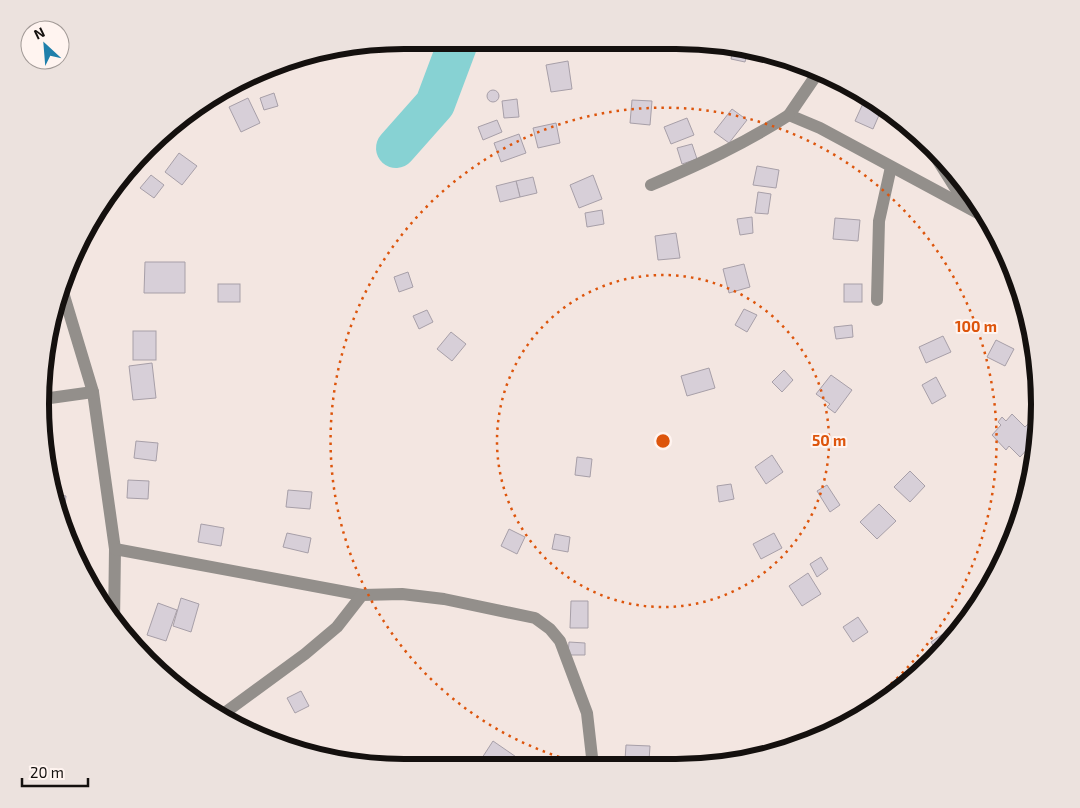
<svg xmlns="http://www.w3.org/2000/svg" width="1080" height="808" viewBox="0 0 1080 808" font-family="'Exo 2',sans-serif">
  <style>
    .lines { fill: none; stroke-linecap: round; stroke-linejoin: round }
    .river { stroke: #87d2d3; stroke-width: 40 }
    .building { fill: #d7cfd8; stroke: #a79fa8 }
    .minor { stroke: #938f8b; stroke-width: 12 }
    .ring { fill: none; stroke: #dd550c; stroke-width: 2.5; stroke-dasharray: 2.5 5 }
    .rim { fill: none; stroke: #14100e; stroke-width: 6 }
    .centre { fill: #dd550c; stroke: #fff4f0; stroke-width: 2.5 }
    .ring-label { font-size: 15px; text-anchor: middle; font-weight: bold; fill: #dd550c; stroke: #fff4f0; stroke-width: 4; stroke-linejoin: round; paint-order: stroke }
  </style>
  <rect width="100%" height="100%" fill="#f3e6e1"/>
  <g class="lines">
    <path class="river" d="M396,148L435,104L459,40"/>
  </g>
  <g class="building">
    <path d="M734,46L748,49L745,62L731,59Z"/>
    <path d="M568,61L572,89L551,92L546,65Z"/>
    <circle cx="493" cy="96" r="6"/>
    <path d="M274,93L278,106L264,110L260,98Z"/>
    <path d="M248,98L260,123L241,132L229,107Z"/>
    <path d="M517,99L519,117L504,118L502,101Z"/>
    <path d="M865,99L883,106L873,129L855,121Z"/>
    <path d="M632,100L652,101L650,125L630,123Z"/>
    <path d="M732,109L747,120L729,143L714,132Z"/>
    <path d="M687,118L694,135L671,144L664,127Z"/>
    <path d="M497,120L502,132L483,140L478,127Z"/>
    <path d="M556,123L560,143L538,148L533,128Z"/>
    <path d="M519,134L526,153L501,162L494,143Z"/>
    <path d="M692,144L697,159L682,164L677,148Z"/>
    <path d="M179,153L197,166L182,185L165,172Z"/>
    <path d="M757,166L779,170L776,188L753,185Z"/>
    <path d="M151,175L164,185L154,198L140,188Z"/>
    <path d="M593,175L602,199L579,208L570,185Z"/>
    <path d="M533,177L537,193L520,197L516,181Z"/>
    <path d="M516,181L520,197L500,202L496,186Z"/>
    <path d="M758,192L771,194L768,214L755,213Z"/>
    <path d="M602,210L604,224L587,227L585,213Z"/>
    <path d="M752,217L753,233L740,235L737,219Z"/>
    <path d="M835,218L860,220L858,241L833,239Z"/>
    <path d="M676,233L680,258L658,260L655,236Z"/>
    <path d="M145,262H185V293H144Z"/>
    <path d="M744,264L750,287L729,293L723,269Z"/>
    <path d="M408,272L413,287L399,292L394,277Z"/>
    <rect x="218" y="284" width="22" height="18"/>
    <rect x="844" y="284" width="18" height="18"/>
    <path d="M1018,289L1020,290L1027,308L1013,301Z"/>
    <path d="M744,309L757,315L747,332L735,325Z"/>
    <path d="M427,310L433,322L419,329L413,316Z"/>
    <path d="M852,325L853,337L836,339L834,327Z"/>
    <rect x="133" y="331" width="23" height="29"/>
    <path d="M451,332L466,344L452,361L437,349Z"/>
    <path d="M943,336L951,352L926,363L919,347Z"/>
    <path d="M996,340L1014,349L1005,366L987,357Z"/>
    <path d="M152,363L156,398L133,400L129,366Z"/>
    <path d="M709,368L715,388L687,396L681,376Z"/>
    <path d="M784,370L793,380L782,392L772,382Z"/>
    <path d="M831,375L852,390L835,413L827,407L830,404L816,394Z"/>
    <path d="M936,377L946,396L932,404L922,385Z"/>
    <path d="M1012,414L1025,427L1028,424L1037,433V439L1020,457L1009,446L1006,450L992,435L1001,425L998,422L1002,417L1006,421Z"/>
    <path d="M136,441L158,443L156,461L134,458Z"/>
    <path d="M772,455L783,472L766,484L755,467Z"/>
    <path d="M577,457L592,459L590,477L575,475Z"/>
    <path d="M910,471L925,486L910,502L894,487Z"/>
    <path d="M128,480L149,481L148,499L127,498Z"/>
    <path d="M731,484L734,499L719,502L717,486Z"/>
    <path d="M827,485L840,505L830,512L817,491Z"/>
    <path d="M288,490L312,492L310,509L286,507Z"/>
    <path d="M56,494L66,496L63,522Z"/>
    <path d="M879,504L896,521L877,539L860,522Z"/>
    <path d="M201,524L224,528L221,546L198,542Z"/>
    <path d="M509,529L525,537L517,554L501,546Z"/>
    <path d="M287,533L311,538L308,553L283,547Z"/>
    <path d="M774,533L782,548L761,559L753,544Z"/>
    <path d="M555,534L570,537L568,552L552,549Z"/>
    <path d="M821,557L828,569L817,577L810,564Z"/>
    <path d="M808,573L821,594L802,606L789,586Z"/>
    <path d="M181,598L199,604L191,632L173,626Z"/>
    <path d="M571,601H588V628H570Z"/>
    <path d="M158,603L177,610L166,641L147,635Z"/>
    <path d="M858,617L868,632L853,642L843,627Z"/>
    <path d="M949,630L954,638L939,654L931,642Z"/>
    <path d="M569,642L585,643V655H568Z"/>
    <path d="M182,681L205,696L200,704L178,688Z"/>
    <path d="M889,690L892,696L876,705L872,698Z"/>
    <path d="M301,691L309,706L295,713L287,698Z"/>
    <path d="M493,741L522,761L519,766H487L480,761Z"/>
    <path d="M626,745L650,746L649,761L625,760Z"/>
    <path d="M540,759L548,766H534Z"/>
  </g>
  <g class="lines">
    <g class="minor">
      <path d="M817,74L789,115L820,128L987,218"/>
      <path d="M932,151L966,205"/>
      <path d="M651,185C700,164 744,144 789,115"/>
      <path d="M62,289L93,392L115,549L114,623"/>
      <path d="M877,300L879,221L891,167"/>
      <path d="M43,399L93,392"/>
      <path d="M115,549L362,595"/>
      <path d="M219,717L305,654L337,627L362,595L402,594L444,599L535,618L550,629L560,641L587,713L593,766"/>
    </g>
  </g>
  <g class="ring">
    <circle cx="663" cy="441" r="166"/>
    <path d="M588 765A333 333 0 1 1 801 744"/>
  </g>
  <path d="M0 0H1080V808H0ZM404 49H676A355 355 0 0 1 1031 404V404A355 355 0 0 1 676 759H404A355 355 0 0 1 49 404V404A355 355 0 0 1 404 49Z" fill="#ece2de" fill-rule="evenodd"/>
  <path class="rim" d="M404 49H676A355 355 0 0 1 1031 404V404A355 355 0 0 1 676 759H404A355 355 0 0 1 49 404V404A355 355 0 0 1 404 49Z"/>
  <circle cx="663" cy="441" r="8" class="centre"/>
  <g class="ring-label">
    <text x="976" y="332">100 m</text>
    <text x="829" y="446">50 m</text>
  </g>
  <g transform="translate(45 45) rotate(334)"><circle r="24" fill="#fff4f0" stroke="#a19996"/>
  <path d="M0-4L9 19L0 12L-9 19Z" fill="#1f7fab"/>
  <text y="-8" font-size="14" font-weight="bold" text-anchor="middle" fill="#14100e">N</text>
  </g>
  <path d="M22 778v8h66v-8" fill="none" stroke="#14100e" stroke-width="2.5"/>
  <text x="30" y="778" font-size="15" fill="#14100e" stroke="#fff4f0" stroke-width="4" paint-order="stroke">20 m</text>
</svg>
